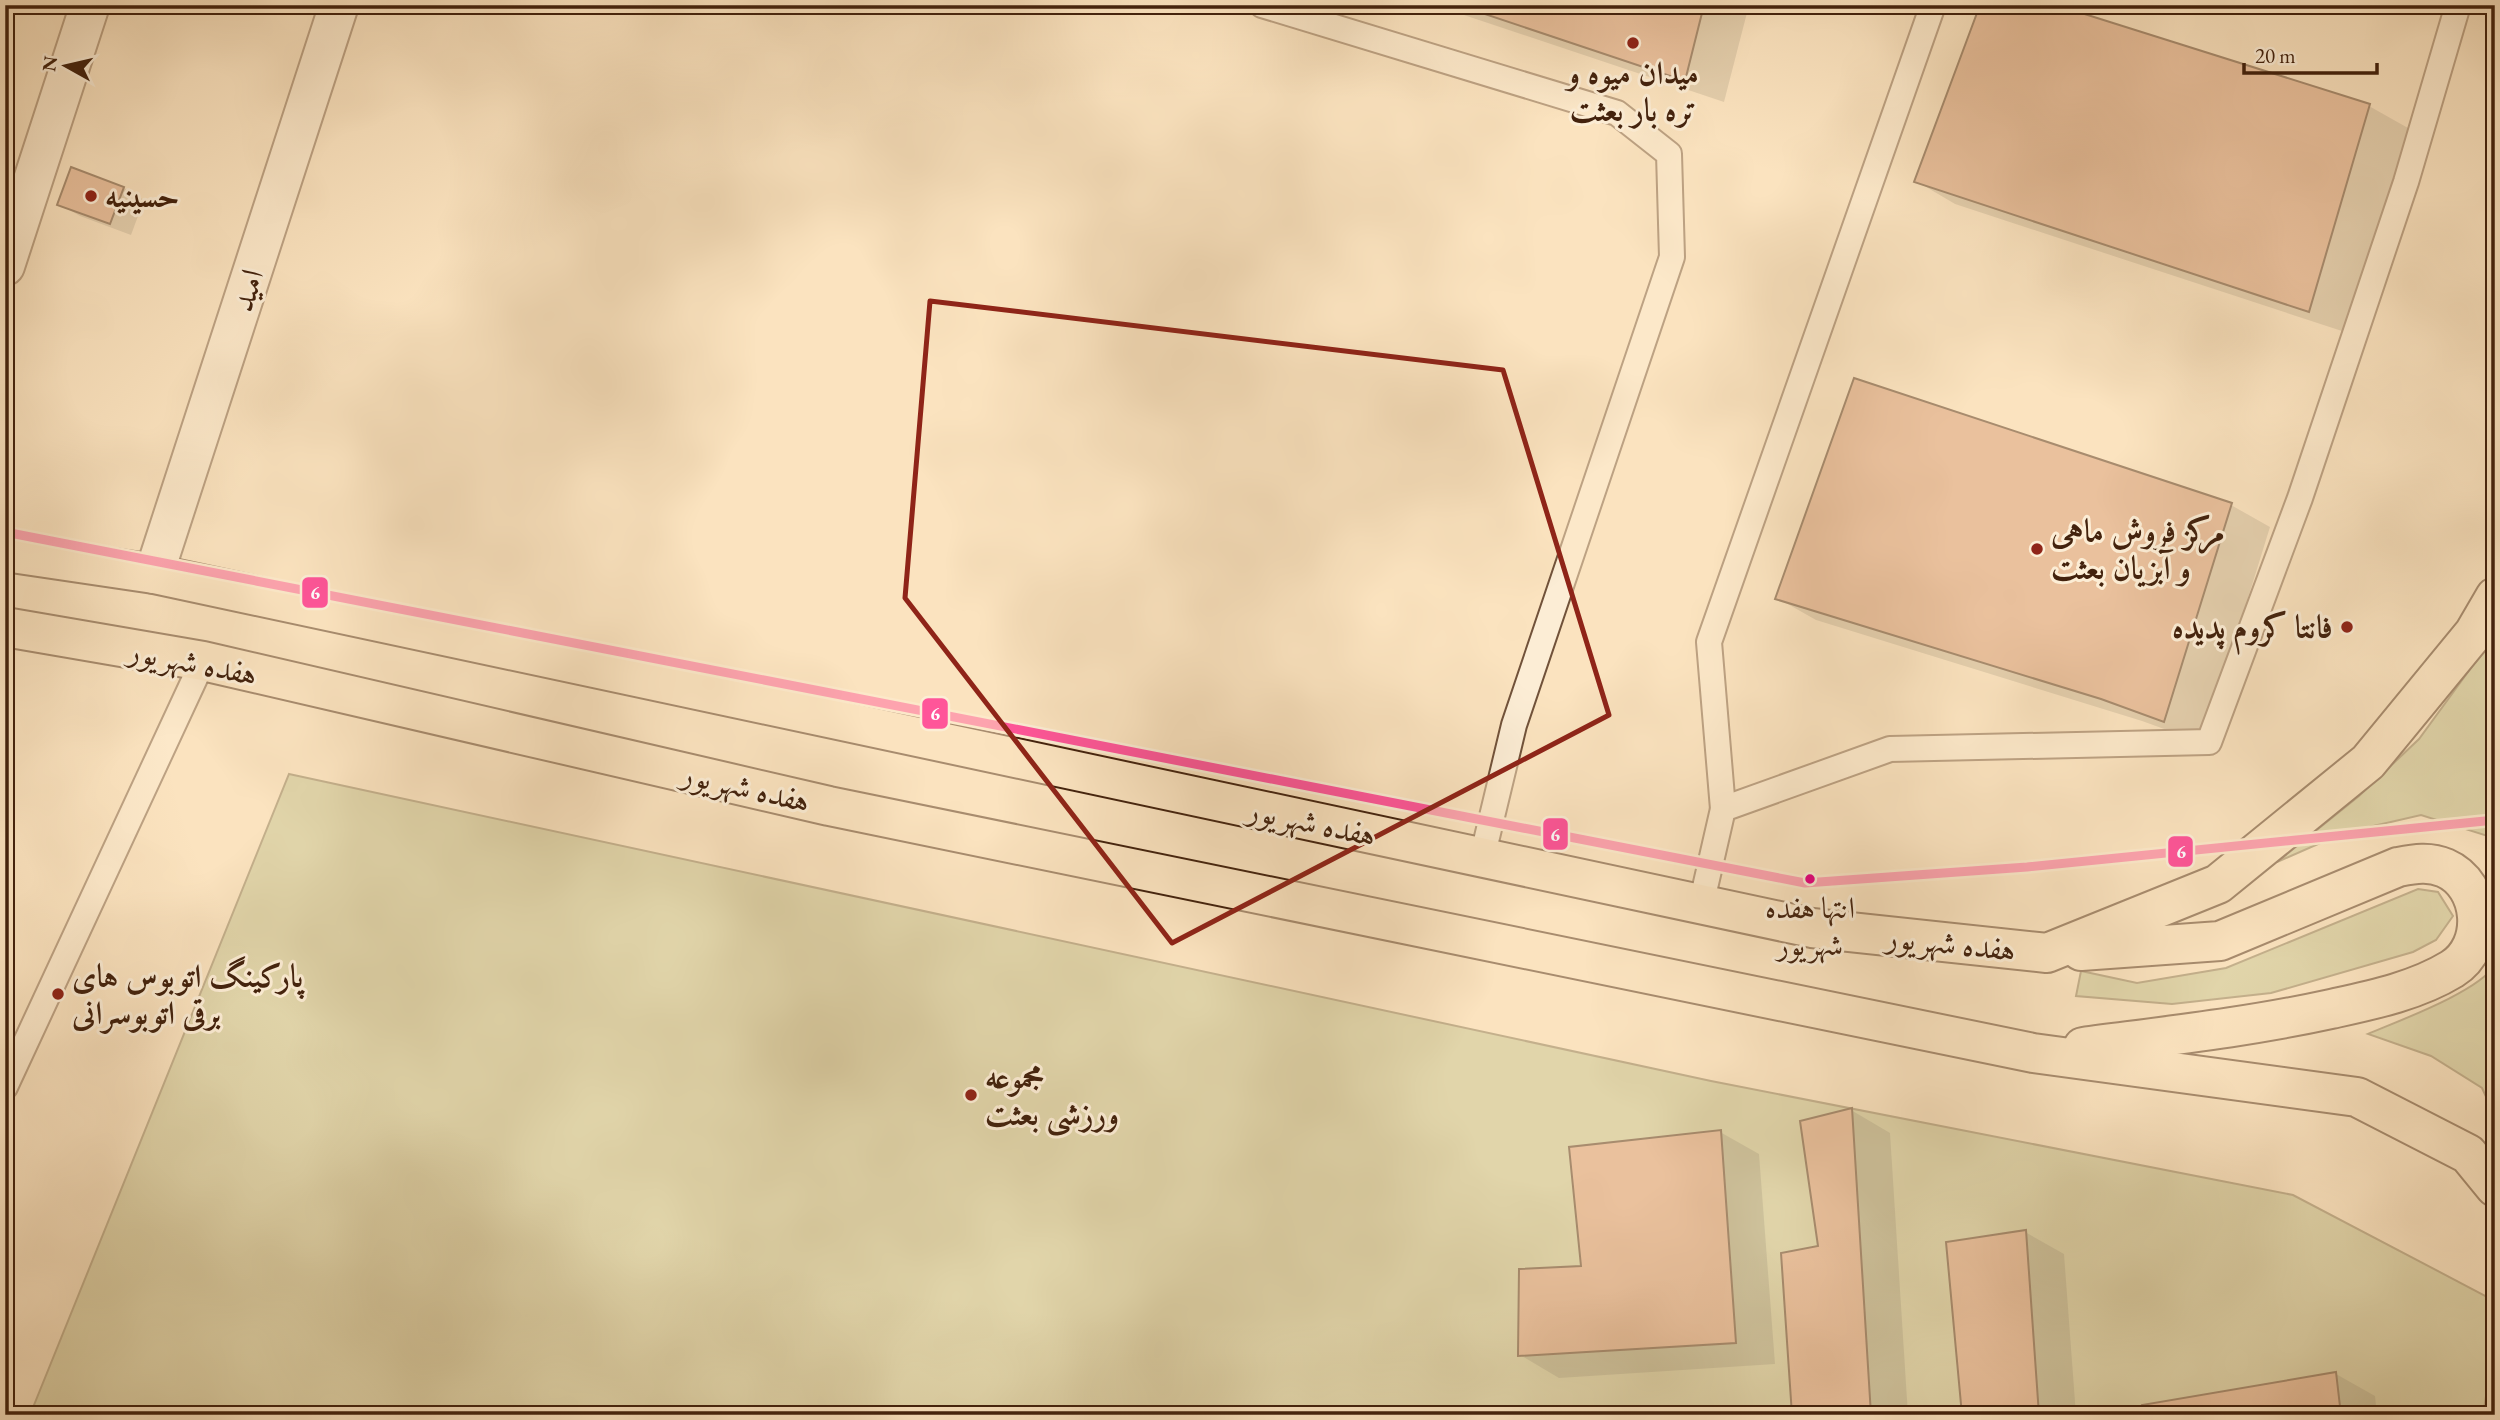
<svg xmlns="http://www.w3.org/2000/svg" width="2500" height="1420" viewBox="0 0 2500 1420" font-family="'EB Garamond',Amiri,serif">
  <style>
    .green { fill: #c0c391; stroke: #82724f; stroke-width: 2 }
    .shadow { fill: #0003 }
    .building { fill: #d59873; stroke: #43220d; stroke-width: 2 }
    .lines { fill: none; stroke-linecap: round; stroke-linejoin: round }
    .service-casing { stroke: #71523a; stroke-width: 28 }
    .minor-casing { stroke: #71523a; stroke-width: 42 }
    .primary-casing { stroke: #43220d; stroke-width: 42 }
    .service { stroke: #fcedd5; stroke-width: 24 }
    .minor { stroke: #fcedd5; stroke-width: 38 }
    .primary { stroke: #fbe3bf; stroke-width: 38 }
    .metro-1-casing { stroke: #fcedd5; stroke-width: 14 }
    .metro-1 { stroke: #f59; stroke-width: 9 }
    .marked { fill: none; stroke: #8f2418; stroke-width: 5; stroke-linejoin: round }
    .poi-dot { fill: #8f2418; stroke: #fcedd5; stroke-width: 2.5 }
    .bus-dot { fill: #e5007d; stroke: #fcedd5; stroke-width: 2.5 }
    .labels { text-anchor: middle; stroke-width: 6; stroke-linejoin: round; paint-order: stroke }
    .bus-label { font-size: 30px; fill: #43220d; stroke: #fcedd5 }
    .poi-label { font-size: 32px; font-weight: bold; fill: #43220d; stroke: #fcedd5; text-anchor: start }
    .street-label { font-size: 32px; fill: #43220d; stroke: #fcedd5 }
    .line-badge { stroke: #fcedd5; stroke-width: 2.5 }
    .badge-label { font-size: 19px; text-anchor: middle; font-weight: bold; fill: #fff }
  </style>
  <rect width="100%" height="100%" fill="#fbe3bf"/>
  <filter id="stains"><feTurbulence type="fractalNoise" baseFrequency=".00286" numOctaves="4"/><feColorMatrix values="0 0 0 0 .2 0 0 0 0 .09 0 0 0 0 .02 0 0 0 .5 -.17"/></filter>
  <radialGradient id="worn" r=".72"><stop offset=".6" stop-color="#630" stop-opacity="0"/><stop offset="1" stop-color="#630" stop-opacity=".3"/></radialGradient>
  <g class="green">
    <path d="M2495,635V845L2488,836L2421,815L2343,833L2277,862L2359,796L2419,739Z"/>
    <path d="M289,774L1711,1081L2293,1195L2495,1301V1341L2483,1415H30Z"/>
    <path d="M2418,889L2438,892L2453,916L2436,940L2413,952L2271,993L2172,1004L2076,996L2081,971L2137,983L2226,968Z"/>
    <path d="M2495,965V1116L2482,1088L2431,1056L2368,1034C2398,1021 2478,992 2495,965Z"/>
  </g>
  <g class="shadow">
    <path d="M1434,5H1749L1724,102Z"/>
    <path d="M2369,106L2408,128L2348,333L1955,204L1916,181Z"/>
    <path d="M72,169L124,188L144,200L131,235L80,216L59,204Z"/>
    <path d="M2231,505L2270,527L2203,743L2142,721L1816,620L1777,598Z"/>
    <path d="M1851,1110L1890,1133L1908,1415H1794L1819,1247Z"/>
    <path d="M1720,1132L1759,1154L1775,1364L1559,1378L1520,1355L1582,1267Z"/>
    <path d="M2025,1232L2064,1254L2076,1415H1964Z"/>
    <path d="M2336,1374L2375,1396L2377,1415H2145Z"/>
  </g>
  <g class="building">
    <path d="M1458,5H1704L1685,81Z"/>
    <path d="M1980,5H2056L2370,104L2309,312L1914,182Z"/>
    <path d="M71,167L124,187L110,224L57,205Z"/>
    <path d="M1854,378L2232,503L2164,722L2101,699L1775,599Z"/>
    <path d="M1852,1108L1871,1415H1792L1781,1253L1818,1246L1800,1121Z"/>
    <path d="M1721,1130L1736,1343L1518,1356L1519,1269L1581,1266L1569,1147Z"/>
    <path d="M2026,1230L2039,1415H1962L1946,1242Z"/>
    <path d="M2336,1372L2341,1415H2143L2142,1405Z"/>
  </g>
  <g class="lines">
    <defs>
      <g id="service">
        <path d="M1262,5L1617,113L1669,154L1672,257L1514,725L1482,858"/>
        <path d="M1723,809L1709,642L1933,5"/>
        <path d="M1701,905L1723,809L1890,749L2209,742L2300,498L2406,182L2458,5"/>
        <path d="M5,1087L203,661"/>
      </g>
      <g id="minor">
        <path d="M5,266L90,5"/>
        <path d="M154,574L339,5"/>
      </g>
      <g id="primary">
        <path d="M5,552L154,574L1812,928L2047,953L2218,884L2368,762L2474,633L2495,597"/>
        <path d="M5,627L203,661L829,806L2033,1053L2357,1097L2468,1154L2495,1187"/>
        <path d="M2081,951L2220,941L2398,867C2414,864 2429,861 2445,868C2484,885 2489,946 2452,969C2416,991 2372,1000 2331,1009C2249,1027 2166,1036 2083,1047"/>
      </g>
    </defs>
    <use href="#service" class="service-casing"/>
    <use href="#minor" class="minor-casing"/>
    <use href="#primary" class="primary-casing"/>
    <use href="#service" class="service"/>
    <use href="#minor" class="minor"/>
    <use href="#primary" class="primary"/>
    <defs>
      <path id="metro-1" d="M5,532L1805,883L2027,867L2495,820"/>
    </defs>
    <use href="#metro-1" class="metro-1-casing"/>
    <use href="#metro-1" class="metro-1"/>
  </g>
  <path d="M0 0H2500V1420H0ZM930,301L1503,370L1609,715L1172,943L905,598Z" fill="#fbe3bf" fill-opacity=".55" fill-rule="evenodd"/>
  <path class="marked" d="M930,301L1503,370L1609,715L1172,943L905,598Z"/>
  <g class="poi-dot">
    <circle cx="1633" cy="43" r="7"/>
    <circle cx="91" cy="196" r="7"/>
    <circle cx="2037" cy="549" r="7"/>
    <circle cx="2347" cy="627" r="7"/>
    <circle cx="58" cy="994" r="7"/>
    <circle cx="971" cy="1095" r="7"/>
  </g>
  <circle class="bus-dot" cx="1810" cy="879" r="6"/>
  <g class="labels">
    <g class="bus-label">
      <text x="1810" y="918">انتها هفده<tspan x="1810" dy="37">شهریور</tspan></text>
    </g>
    <g class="poi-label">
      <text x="1633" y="84" text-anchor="middle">میدان میوه و<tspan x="1633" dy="37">تره بار بعثت</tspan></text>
      <text x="105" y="207">حسینیه</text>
      <text x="2051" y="542">مرکز فروش ماهی<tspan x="2051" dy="37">و آبزیان بعثت</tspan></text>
      <text x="2333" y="638" text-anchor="end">فانتا کروم پدیده</text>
      <text x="72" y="987">پارکینگ اتوبوس های<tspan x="72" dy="37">برقی اتوبوسرانی</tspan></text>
      <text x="985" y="1088">مجموعه<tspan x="985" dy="37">ورزشی بعثت</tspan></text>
    </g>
    <g class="street-label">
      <text transform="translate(247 290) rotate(-72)" y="11">امید</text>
      <text transform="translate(193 662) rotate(11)" y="11">هفده شهریور</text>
      <text transform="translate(746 787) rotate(13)" y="11">هفده شهریور</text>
      <text transform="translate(1312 822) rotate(12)" y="11">هفده شهریور</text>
      <text transform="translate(1951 943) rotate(6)" y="11">هفده شهریور</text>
    </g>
  </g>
  <g class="line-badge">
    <rect x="301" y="576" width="28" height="33" rx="7" fill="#f59"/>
    <rect x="921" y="697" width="28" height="33" rx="7" fill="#f59"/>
    <rect x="1542" y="817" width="27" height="34" rx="7" fill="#f59"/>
    <rect x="2167" y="835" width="27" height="33" rx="7" fill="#f59"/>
  </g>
  <g class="badge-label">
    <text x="315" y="599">6</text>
    <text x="935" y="720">6</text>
    <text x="1555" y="841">6</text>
    <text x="2181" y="858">6</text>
  </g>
  <rect width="2500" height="1420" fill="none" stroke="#fbe3bf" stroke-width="28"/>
  <rect x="7" y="7" width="2486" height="1406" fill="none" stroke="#43220d" stroke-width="3.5"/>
  <rect x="14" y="14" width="2472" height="1392" fill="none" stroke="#43220d" stroke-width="2"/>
  <g transform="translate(66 66) rotate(278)" stroke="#fcedd5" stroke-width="5" paint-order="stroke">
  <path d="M0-5L12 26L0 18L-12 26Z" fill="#43220d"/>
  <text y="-10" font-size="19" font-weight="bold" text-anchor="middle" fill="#43220d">N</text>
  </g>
  <path d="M2244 63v10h133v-10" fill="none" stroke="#43220d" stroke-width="3.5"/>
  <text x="2255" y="63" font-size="21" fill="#43220d" stroke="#fcedd5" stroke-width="5" paint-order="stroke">20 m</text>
  <rect width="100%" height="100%" filter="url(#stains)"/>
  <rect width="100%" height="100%" fill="url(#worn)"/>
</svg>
